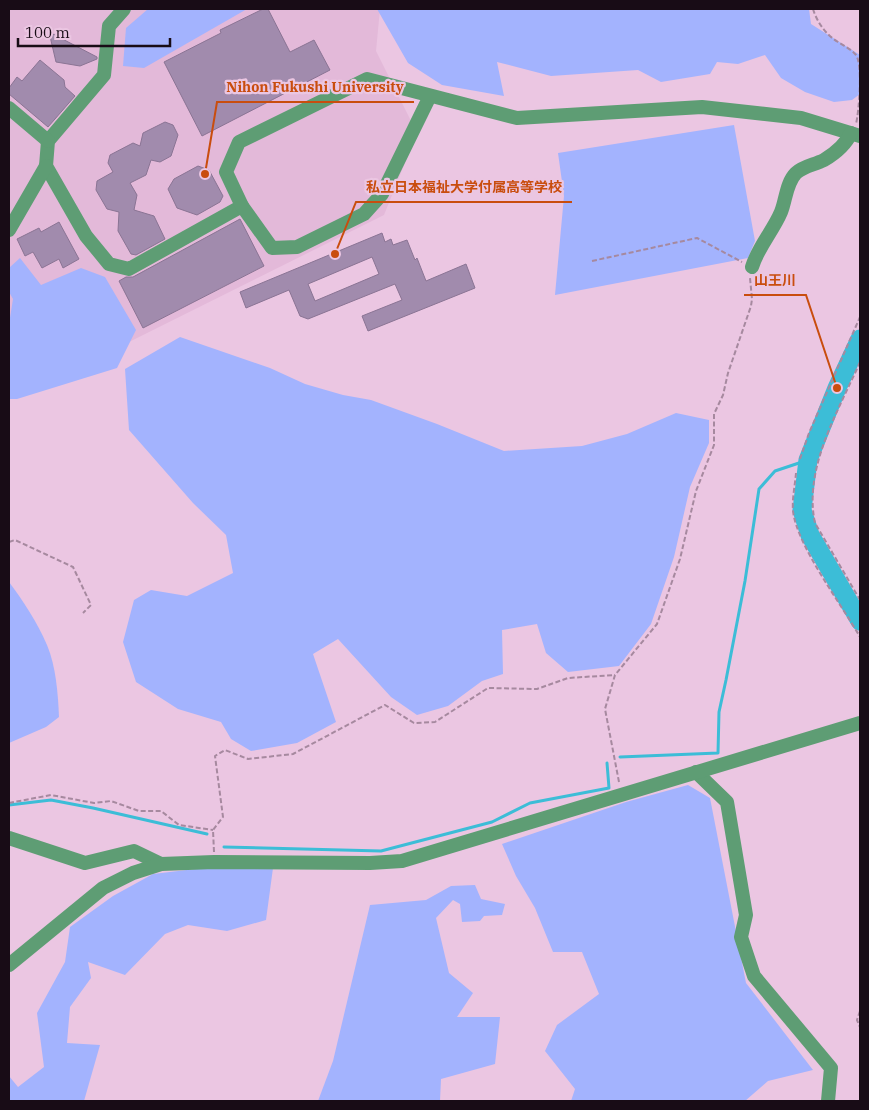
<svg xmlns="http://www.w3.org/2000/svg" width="869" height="1110" viewBox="0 0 869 1110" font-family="'IBM Plex Serif','Noto Sans JP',serif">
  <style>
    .built { fill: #e3b9d9 }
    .green { fill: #a3b3fe }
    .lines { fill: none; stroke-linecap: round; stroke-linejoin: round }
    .stream { stroke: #3cbdd7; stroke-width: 3 }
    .river { stroke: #3cbdd7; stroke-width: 19 }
    .building { fill: #a18bad; stroke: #8a7494; fill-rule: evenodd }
    .path { stroke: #a6899f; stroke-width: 2; stroke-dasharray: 5 2.5; stroke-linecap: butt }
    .minor { stroke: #5e9d74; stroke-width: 14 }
    .leader { fill: none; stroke: #c94d0e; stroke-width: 2 }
    .callout-dot { fill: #c94d0e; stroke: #ebc6e2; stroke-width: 2 }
    .callout-label { font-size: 14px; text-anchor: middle; font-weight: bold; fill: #c94d0e; stroke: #ebc6e2; stroke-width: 4.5; stroke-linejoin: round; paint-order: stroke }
  </style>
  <rect width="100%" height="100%" fill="#ebc6e2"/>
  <path class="built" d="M9,9H380L376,51L417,133L384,215L121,346L9,330Z"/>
  <g class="green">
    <path d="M148,9H247L144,68L123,66L126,28Z"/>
    <path d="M377,9H809L811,24L860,55V94L852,100L834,102L805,92L781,78L765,55L738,64L717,62L710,74L661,82L638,70L551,76L497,62L504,96L442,85L408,63Z"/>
    <path d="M734,125L755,241L748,258L555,295L564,196L558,153Z"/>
    <path d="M20,258L41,285L81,268L105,277L136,330L117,368L17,399H9V324L13,299L9,292V268Z"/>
    <path d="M180,337L270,368L305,384L343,395L371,400L437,424L504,451L582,446L627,434L676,413L709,420V443L690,487L674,557L651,624L619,666L568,672L546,653L537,624L502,630L503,674L482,681L448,706L417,715L391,697L338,639L313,654L336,722L297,743L251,751L231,739L221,722L178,709L136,682L123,642L134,600L151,590L187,596L233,573L226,535L193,503L129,430L125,369Z"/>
    <path d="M9,582C24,602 37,622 47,645C56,666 58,694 59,717L46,727L9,743Z"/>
    <path d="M688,785L710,798L746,983L813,1070L768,1081L745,1101H571L575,1089L545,1051L557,1025L599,994L582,952H553L535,908L516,876L502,844L626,802Z"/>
    <path d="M273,868L266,920L227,931L188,925L165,934L125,975L88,962L91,978L70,1007L67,1043L100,1045L84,1101H9V1076L18,1087L44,1067L37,1013L65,962L70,927L113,896L153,874L195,869Z"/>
    <path d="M475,885L481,899L505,904L502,915L484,916L480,921L462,922L460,904L453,900L436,918L449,973L473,993L457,1017H500L495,1064L441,1079L440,1101H318L333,1061L370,905L426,900L451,886Z"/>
  </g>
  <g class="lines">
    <g class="stream">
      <path d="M620,757L718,753L719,712L726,680L745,581L759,489L775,471L808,460"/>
      <path d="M9,805L51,800L93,808L207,834"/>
      <path d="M224,847L381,851L492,822L530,803L609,788L607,763"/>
    </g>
    <path class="river" d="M860,339L837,388L808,460L802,510L810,535L860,621"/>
  </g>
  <g class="building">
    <path d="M263,9H268L290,52L314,40L330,70L202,136L164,62L221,33L220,30Z"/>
    <path d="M49,32L97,57V59L80,66L56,62Z"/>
    <path d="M40,60L64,80L65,87L75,96L48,127L9,94V88L17,77L22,81Z"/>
    <path d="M165,122L173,125L178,135L171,156L160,162L151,160L146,175L130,183L137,195L134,210L154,216L165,239L136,255L131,254L118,231L119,212L107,209L96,190L97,181L113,172L108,163L110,155L133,143L140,146L143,133Z"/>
    <path d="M198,166L209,170L223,196L220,202L197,215L177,208L168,189L174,179Z"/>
    <path d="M240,219L264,266L143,328L119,281L126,277H133Z"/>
    <path d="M59,222L79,259L63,268L59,259L42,268L33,252L25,256L17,239L39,228L41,232Z"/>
    <path d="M382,233L385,242L391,239L393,245L407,240L415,260L417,258L426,281L466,264L475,288L368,331L362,316L402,300L395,284L308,319L300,316L289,290L246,308L240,292ZM372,257L379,274L315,301L308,284Z"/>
  </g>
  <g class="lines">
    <g class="path">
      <path d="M813,9C817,22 826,35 838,42C844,46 851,49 856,55C863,65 859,111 856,124"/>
      <path d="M592,261L697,238L742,262"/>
      <path d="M860,362C839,410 803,468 815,523L860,600"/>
      <path d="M800,459L809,433L860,317"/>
      <path d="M796,473C795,485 792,499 793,511C797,546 842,605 860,637"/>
      <path d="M9,542L15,540L73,567L91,605L83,613"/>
      <path d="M619,782L605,709L615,675L657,624L680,559L696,491L714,445V414L723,395L728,373L751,306L752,299L750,278"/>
      <path d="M9,803L51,795L94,803L111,801L139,811H161L179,825L213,830"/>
      <path d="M214,852L213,830L223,817L215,756L225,750L248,759L293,754L385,705L414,723L435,722L488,688L537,689L568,678L615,675"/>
      <path d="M860,1011L857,1020L860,1027"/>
    </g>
    <g class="minor">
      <path d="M124,9L109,26L104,75L48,141L46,166L86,236L109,264L129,269L242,206"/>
      <path d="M430,96L382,194L364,214L297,247L272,248L242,206L226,172L239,142L367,79L517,118L702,107L801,118L860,136"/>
      <path d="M9,108L48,141"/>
      <path d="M9,230L46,166"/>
      <path d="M752,267C758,247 773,231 781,212C786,200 786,183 796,173C804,166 814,165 824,160C834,154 846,144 851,133"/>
      <path d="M696,772L727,802L746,915L741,937L754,976L831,1068L828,1101"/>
      <path d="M9,838L85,863L134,851L161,864"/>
      <path d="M9,965L103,888L133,873L161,864L214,862L370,863L402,861L860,723"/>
    </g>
  </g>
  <path class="leader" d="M205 174L217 102H414M335 254L356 202H572M837 388L806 295H744"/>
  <g class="callout-dot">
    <circle cx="205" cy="174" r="5"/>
    <circle cx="335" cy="254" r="5"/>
    <circle cx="837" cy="388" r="5"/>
  </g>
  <g class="callout-label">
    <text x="315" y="92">Nihon Fukushi University</text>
    <text x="464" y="192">私立日本福祉大学付属高等学校</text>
    <text x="775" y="285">山王川</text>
  </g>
  <rect width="869" height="1110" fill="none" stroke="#180c16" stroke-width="20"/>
  <path d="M18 38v8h152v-8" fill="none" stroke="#180c16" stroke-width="2.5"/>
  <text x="25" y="38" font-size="15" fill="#180c16" stroke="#ebc6e2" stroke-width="4" paint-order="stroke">100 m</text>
</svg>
